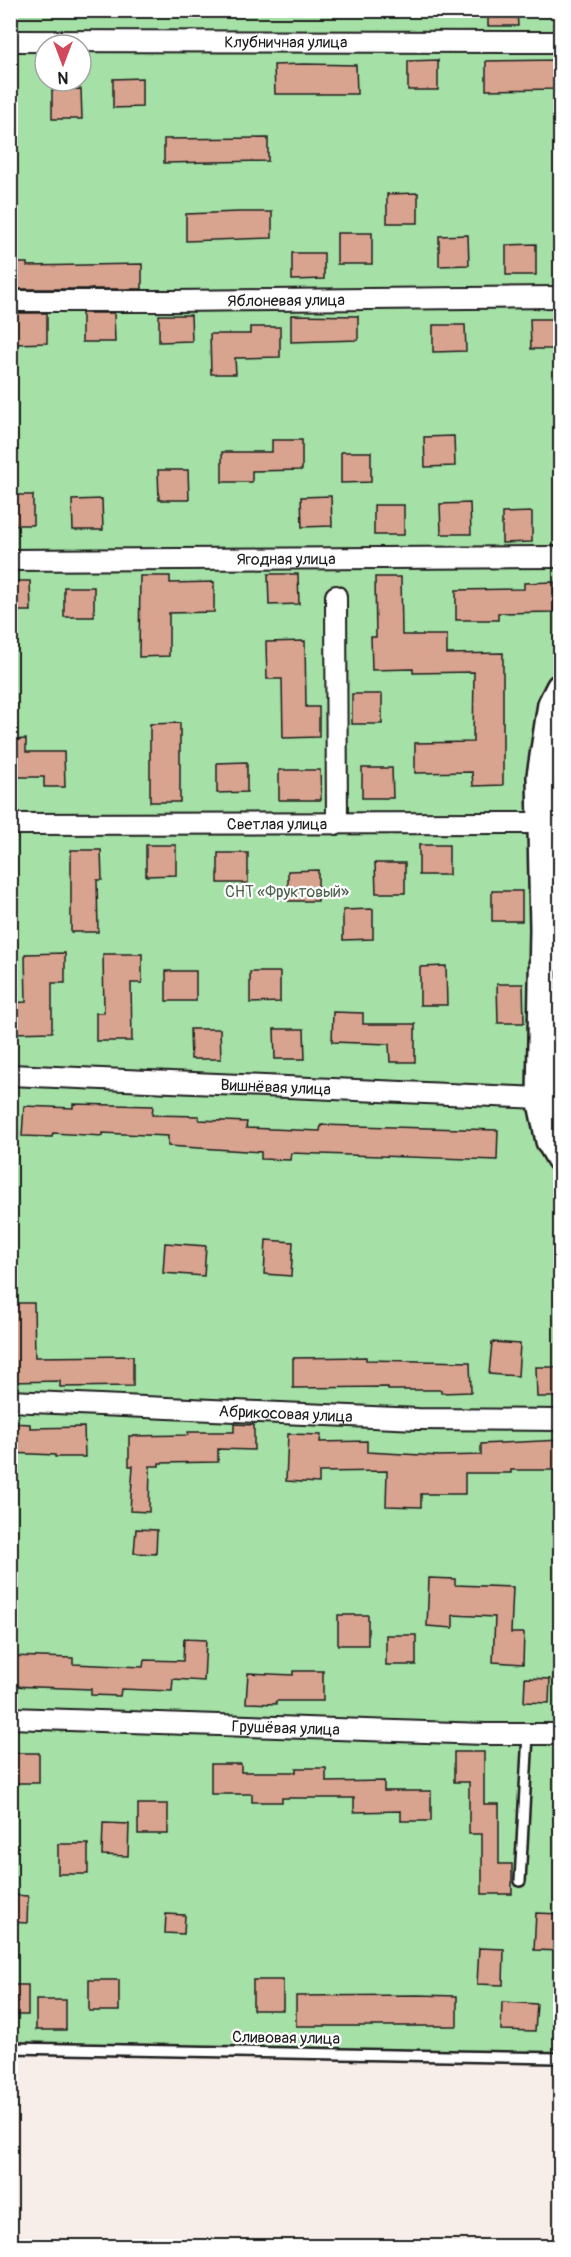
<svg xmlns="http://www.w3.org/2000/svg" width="571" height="2257" viewBox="0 0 571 2257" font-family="Pangolin,sans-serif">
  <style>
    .green { fill: #a5e0a6; stroke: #607e61; stroke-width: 1.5; fill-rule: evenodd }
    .building { fill: #d9a48f; stroke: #1c1c1c; stroke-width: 1.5 }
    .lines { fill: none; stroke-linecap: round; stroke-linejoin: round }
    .lane-casing { stroke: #1c1c1c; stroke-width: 14 }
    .street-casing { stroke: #1c1c1c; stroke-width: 24 }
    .secondary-casing { stroke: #1c1c1c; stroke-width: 32 }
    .lane { stroke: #fff; stroke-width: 9 }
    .street { stroke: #fff; stroke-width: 20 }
    .secondary { stroke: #fff; stroke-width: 27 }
    .labels { text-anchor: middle; stroke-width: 4.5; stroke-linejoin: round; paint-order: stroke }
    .street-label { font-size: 16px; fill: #1c1c1c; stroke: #fff }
    .park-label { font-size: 16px; fill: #4c614c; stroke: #fff }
  </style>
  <rect width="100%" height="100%" fill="#f7ede9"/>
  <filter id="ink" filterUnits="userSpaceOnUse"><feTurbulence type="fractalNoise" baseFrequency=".0167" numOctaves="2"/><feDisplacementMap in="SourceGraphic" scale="12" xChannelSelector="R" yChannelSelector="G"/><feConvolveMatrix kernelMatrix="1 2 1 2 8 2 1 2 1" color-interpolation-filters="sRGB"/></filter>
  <g filter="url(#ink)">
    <path class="green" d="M10,11H560V1028L558,1048L560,1088V2061L320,2052L11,2053ZM45,45H81V81H45Z"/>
    <g class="building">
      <path d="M488,10H517L518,26H488Z"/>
      <path d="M438,60V90H408V61Z"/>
      <path d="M561,60V89L486,90V61Z"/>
      <path d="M304,64L356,65L357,94H275L274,65Z"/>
      <path d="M142,78V107L113,108V79Z"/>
      <path d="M81,89L82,119H52V90Z"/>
      <path d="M268,138V161L164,163V139Z"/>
      <path d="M418,193V223H387V194Z"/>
      <path d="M239,212H272V238L186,241V214Z"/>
      <rect x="337" y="233" width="35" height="31"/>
      <path d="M468,235L469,265L439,266V236Z"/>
      <path d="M536,244V275H506V245Z"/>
      <path d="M292,253H324V279L292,280Z"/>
      <path d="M10,263H27V266L142,264V289H10Z"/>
      <path d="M14,313H47V343L14,344Z"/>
      <path d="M82,313H114L115,342H82Z"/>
      <path d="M159,315H191L192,341L159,342Z"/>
      <path d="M291,315L358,316V340L291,342Z"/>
      <path d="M530,319H560L561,349H531Z"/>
      <path d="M433,325H465L466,351L433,352Z"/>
      <path d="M250,327H280V357L235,358L236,374H211L210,334H250Z"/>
      <path d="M454,436L455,466L425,467L424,437Z"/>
      <path d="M272,440H302V470L252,471V482H222V452H272Z"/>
      <path d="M341,452H371V482L341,483Z"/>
      <path d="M158,470H188L189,500H159Z"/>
      <rect x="10" y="495" width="23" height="30"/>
      <path d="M331,496L332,526L302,527L301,497Z"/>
      <path d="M102,499L103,530H73L72,500Z"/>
      <path d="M470,503L471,534H441L440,504Z"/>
      <rect x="374" y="505" width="30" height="30"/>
      <path d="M532,512V542L502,543V513Z"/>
      <path d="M268,574H298L299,604L269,605Z"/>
      <path d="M140,576H170V583L214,582V612L169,613V656L139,657Z"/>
      <path d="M375,577H401L402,635H447V654L503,653V785L473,786L472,772L415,773V743L473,742L474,672L413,673V669L372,670L371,637H376Z"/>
      <path d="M10,581H30L31,611H10Z"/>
      <path d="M554,582V612L498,613V620H456V590L524,589V583Z"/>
      <rect x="64" y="587" width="30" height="30"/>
      <path d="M305,641L306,707H319V737L283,738L282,679H267L266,642Z"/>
      <rect x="352" y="694" width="30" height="30"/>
      <path d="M180,723V802H150V724Z"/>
      <path d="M26,739V752H64L65,787H44V777H10V740Z"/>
      <path d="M247,762V792L217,793V763Z"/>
      <path d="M362,768H392L393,798H362Z"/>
      <path d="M279,770H320L321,800H279Z"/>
      <path d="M146,845H176V875L146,876Z"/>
      <rect x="419" y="845" width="30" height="30"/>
      <path d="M71,850H101L102,880H97L98,932H71Z"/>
      <rect x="218" y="853" width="30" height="30"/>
      <path d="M375,863H405V893H376Z"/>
      <path d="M318,870V901H288V871Z"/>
      <rect x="492" y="891" width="30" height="30"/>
      <path d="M373,909V939L343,940V910Z"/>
      <path d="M65,953V983H52V1032L12,1033L11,1003L26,1002L25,954Z"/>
      <path d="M103,954H142V983H131L132,1041H96V1013H104Z"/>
      <path d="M446,966L447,1005H420V967Z"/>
      <rect x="166" y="971" width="30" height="30"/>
      <path d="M250,972H280V1002L250,1003Z"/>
      <path d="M497,984H523L524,1023H498Z"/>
      <path d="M333,1012L363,1013V1024H415V1062H390L389,1044L332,1042Z"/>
      <path d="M190,1029H220L221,1059H191Z"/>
      <path d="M274,1029H304L305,1059H275Z"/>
      <path d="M73,1104L153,1106L152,1115L199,1116V1120L247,1122L246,1128L320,1131L321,1125L498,1130L497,1160L291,1153L290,1160L261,1159V1152L168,1146V1136L102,1133V1136L53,1133L52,1137L22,1136L24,1106L73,1108Z"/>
      <path d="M266,1240L293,1242L291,1276L264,1274Z"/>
      <path d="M165,1243L206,1246L204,1276L163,1273Z"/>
      <path d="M10,1303H34L35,1357L133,1356V1386L60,1387V1381L10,1382Z"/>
      <path d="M492,1342L520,1344L518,1376L489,1374Z"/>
      <path d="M366,1357V1360L470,1362L471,1392L441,1393V1390H388V1387L293,1388V1358Z"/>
      <path d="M536,1367H561V1397H537Z"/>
      <path d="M10,1423L30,1424V1428L84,1427L85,1457H55V1455L10,1453Z"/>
      <path d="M234,1424L254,1425V1450L218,1449V1462L159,1463V1466H150L149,1512L130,1511L133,1466H129V1436L188,1435V1432H234Z"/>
      <path d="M288,1434L321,1435L320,1442L367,1441V1452L439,1456L481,1455V1444L561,1440V1470H511V1473H465V1494H421V1507L386,1506L387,1471L319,1472V1483L286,1481Z"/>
      <path d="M136,1529L157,1530L156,1554L134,1553Z"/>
      <path d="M429,1578L455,1579V1585L513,1587L511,1633H524L523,1664L493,1662L495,1617L453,1615V1628L427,1626Z"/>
      <rect x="338" y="1615" width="30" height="30"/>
      <rect x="386" y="1635" width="30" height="30"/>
      <path d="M184,1639L206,1640L204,1681L173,1679L172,1691L121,1689L120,1696L91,1695V1689L10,1686V1656L73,1658V1664L143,1667L144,1660L183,1661Z"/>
      <path d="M293,1671H323V1701H276V1704L246,1703L248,1673L293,1675Z"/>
      <path d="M525,1678L550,1679L549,1703L524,1702Z"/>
      <path d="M454,1752H484V1804H499V1864H512V1894H482V1834H469V1782H454Z"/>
      <rect x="10" y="1753" width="29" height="30"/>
      <path d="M211,1764H241V1772H296V1768H326V1782L384,1781V1791H431V1821H401V1811L354,1812V1798H282V1802H252V1794H211Z"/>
      <rect x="138" y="1804" width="30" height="30"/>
      <path d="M103,1823L129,1824L128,1856L102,1855Z"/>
      <rect x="58" y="1844" width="30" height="30"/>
      <path d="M10,1895L28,1896L27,1923L10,1922Z"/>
      <path d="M536,1913L561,1914V1951L534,1950Z"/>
      <path d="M166,1914L185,1915L184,1934L165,1933Z"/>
      <path d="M479,1948L504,1949L503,1985L477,1984Z"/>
      <rect x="89" y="1980" width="30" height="31"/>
      <rect x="253" y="1980" width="30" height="30"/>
      <rect x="10" y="1985" width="18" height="30"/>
      <path d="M418,1995L457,1996V2026H296V1996Z"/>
      <rect x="36" y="2000" width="30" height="30"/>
      <path d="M502,2002L537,2004L535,2031L501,2030Z"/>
    </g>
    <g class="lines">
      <defs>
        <g id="lane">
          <path d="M520,1881L528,1734"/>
          <path d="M10,2048L560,2058"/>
        </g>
        <g id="street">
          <path id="s1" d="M10,41L560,42"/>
          <path id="s2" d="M10,301H174L560,297"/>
          <path id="s3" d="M10,560L560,557"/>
          <path d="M336,596L337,824"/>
          <path id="s4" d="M10,824L542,823"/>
          <path id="s5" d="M10,1075L541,1098"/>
          <path id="s6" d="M10,1401L418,1419L560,1420"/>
          <path id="s7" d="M10,1718L485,1734H560"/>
        </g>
        <path id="secondary" d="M560,688L552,704L541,776L544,929L541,1098L550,1141L560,1158"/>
      </defs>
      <use href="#lane" class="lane-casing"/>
      <use href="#street" class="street-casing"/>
      <use href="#secondary" class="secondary-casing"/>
      <use href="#lane" class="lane"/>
      <use href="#street" class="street"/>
      <use href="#secondary" class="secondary"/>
    </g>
  </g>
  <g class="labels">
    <g class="street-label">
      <text dy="6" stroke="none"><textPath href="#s1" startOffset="276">Клубничная улица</textPath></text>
      <text dy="6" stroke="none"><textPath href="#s2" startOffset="276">Яблоневая улица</textPath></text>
      <text dy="6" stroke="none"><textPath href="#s3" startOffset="276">Ягодная улица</textPath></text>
      <text dy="6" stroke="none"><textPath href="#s4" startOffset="267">Светлая улица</textPath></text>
      <text dy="6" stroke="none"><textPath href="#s5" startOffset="266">Вишнёвая улица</textPath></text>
      <text dy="6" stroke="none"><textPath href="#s6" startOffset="276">Абрикосовая улица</textPath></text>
      <text dy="6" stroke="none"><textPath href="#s7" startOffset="276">Грушёвая улица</textPath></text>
      <text transform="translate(286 2037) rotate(1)" y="6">Сливовая улица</text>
    </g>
    <g class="park-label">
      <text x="287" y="897">СНТ «Фруктовый»</text>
    </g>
  </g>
  <rect width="571" height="2257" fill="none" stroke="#fff" stroke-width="36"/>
  <rect x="18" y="18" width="535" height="2221" fill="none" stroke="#1c1c1c" stroke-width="2" filter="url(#ink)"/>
  <g transform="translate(63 63) rotate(180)"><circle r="28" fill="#ffffff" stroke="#a4a4a4" stroke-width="1.5"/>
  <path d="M0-4.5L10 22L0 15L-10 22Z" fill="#d1495b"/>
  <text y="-9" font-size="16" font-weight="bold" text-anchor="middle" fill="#1c1c1c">N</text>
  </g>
</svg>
